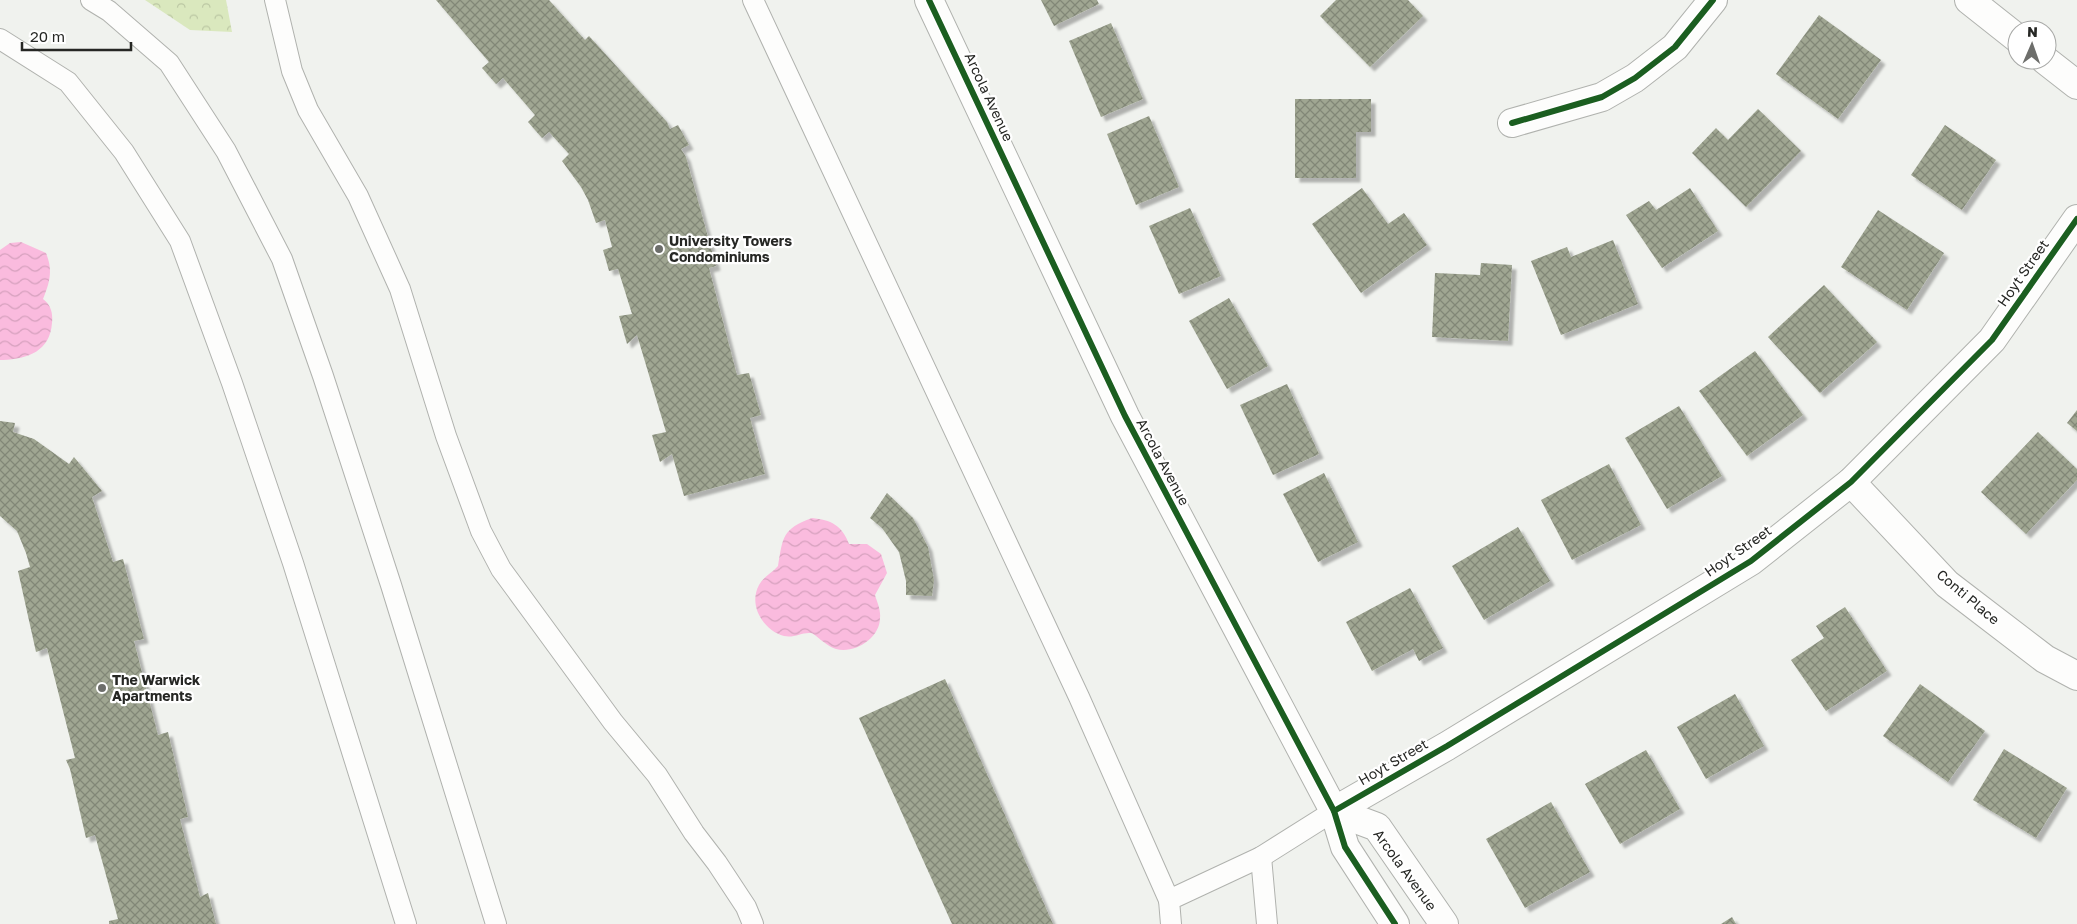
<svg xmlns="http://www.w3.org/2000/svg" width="2077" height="924" viewBox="0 0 2077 924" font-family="'Golos Text',sans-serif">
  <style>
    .forest { fill: url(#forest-crowns) }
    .water { fill: url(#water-waves) }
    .building { fill: url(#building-cross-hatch); filter: url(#shadow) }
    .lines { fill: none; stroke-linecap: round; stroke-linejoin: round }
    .lane-casing { stroke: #b0b2ae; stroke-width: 22 }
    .street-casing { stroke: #b0b2ae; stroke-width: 30 }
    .secondary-casing { stroke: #b0b2ae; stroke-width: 30 }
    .lane { stroke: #fdfdfc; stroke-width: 20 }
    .street { stroke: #fdfdfc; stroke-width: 28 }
    .secondary { stroke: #fdfdfc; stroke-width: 28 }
    .cycleway-casing { stroke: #fff; stroke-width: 9 }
    .cycleway { stroke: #1b5e20; stroke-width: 6 }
    .poi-dot { fill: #6d6e6b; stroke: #fff; stroke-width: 2 }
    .labels { text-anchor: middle; stroke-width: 4.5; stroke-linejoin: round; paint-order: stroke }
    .street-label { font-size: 14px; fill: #262724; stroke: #fff }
    .poi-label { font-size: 14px; font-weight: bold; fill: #262724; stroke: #fff; text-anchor: start }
  </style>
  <defs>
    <pattern id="forest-crowns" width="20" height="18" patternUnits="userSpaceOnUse" patternTransform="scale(1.25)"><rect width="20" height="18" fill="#dae8be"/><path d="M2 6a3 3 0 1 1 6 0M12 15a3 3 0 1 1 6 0" fill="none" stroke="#bbc7a3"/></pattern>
    <pattern id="water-waves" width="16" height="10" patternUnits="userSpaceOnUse" patternTransform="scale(1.25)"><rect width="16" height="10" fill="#fabbde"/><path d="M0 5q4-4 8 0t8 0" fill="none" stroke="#d6a1be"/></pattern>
    <pattern id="building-cross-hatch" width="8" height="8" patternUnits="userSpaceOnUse" patternTransform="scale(1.25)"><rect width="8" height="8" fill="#a0a692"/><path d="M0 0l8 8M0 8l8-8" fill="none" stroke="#828777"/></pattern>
    <filter id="shadow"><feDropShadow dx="4.5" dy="4.5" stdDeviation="1" flood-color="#0004"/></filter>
  </defs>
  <rect width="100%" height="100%" fill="#f0f2ee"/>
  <path class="forest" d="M145,0H226L232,32L190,30Z"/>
  <g class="water">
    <path d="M21,242L46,253C53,270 50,282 43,299C51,305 53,313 52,323C50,351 28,359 3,360H0V250L10,243Z"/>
    <path d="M812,518C831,520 842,525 849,544H867L881,554L887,573L875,595C877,602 881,610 880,618C880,638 855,654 836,649C826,646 814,633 811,633C802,632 795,638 784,636C763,630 748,605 759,585C764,576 772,573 778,566C783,537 782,529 812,518Z"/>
  </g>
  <g class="building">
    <path d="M436,0H549L585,40L589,36L667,122L670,129L678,125L689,145L681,149L686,157L716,266L709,268L737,375L749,373L761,415L750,418L765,474L684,496L672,454L660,462L652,435L666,432L637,335L627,344L619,316L632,314L618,269L609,271L603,250L612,247L605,220L596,223L588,200L581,187L562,161L569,154L549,132L542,138L528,122L535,115L503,78L496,84L482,68L489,62Z"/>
    <path d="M1041,0H1097L1099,4L1054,26Z"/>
    <path d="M1336,0H1408L1423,16L1370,67L1320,16Z"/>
    <path d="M1819,15L1881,60L1838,119L1776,74Z"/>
    <path d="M1111,23L1143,99L1101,117L1069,41Z"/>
    <path d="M1295,99H1371V132H1356V178H1295Z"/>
    <path d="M1758,109L1801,151L1746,207L1692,153L1716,128L1728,140Z"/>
    <path d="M1149,116L1179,187L1136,205L1107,134Z"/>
    <path d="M1945,125L1996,160L1962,210L1911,175Z"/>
    <path d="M1362,188L1388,224L1404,213L1427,245L1361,293L1312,224Z"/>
    <path d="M1690,188L1718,231L1662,268L1626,215L1649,201L1656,210Z"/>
    <path d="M1190,208L1221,276L1179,294L1149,226Z"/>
    <path d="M1878,210L1944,253L1907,310L1841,267Z"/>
    <path d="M1613,240L1638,304L1561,335L1531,261L1567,247L1571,257Z"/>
    <path d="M1481,263L1512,265L1508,341L1432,337L1435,273L1480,275Z"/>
    <path d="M1824,285L1877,342L1820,393L1768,337Z"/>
    <path d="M1229,298L1268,366L1227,389L1189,321Z"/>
    <path d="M1755,351L1803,415L1747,456L1699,391Z"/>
    <path d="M1287,384L1319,454L1273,475L1240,405Z"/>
    <path d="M1679,406L1722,476L1667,509L1625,438Z"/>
    <path d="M2077,410V431L2067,423Z"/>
    <path d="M0,421L15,423L13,432L34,439L69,464L74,457L102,491L92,497L113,562L123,559L144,639L134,641L158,735L168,732L188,817L180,819L200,897L208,893L216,924H109V921L118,919L95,835L86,838L70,769L66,760L75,758L47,648L36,652L18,571L30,567L26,553L17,531L0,516Z"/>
    <path d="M2038,432L2077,469V480L2026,534L1981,492Z"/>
    <path d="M1609,464L1641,525L1572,560L1541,500Z"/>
    <path d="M1324,473L1358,542L1318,562L1283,494Z"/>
    <path d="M887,493L913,518L928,547L934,580L932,596L906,595V581L899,552L882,528L870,518Z"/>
    <path d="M1518,527L1550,581L1484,620L1452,566Z"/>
    <path d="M1410,588L1443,648L1419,661L1413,649L1372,671L1346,622Z"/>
    <path d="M1845,607L1887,671L1826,711L1791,660L1824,638L1816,626Z"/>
    <path d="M945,679L1053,924H952L859,718Z"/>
    <path d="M1920,684L1985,731L1948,782L1883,736Z"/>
    <path d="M1735,694L1764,746L1706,779L1677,727Z"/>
    <path d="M2004,749L2067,788L2036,838L1973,800Z"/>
    <path d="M1646,750L1680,809L1620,844L1585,784Z"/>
    <path d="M1551,802L1590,872L1525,908L1486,839Z"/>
    <path d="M1732,917L1736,924H1721Z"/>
  </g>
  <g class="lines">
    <defs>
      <g id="lane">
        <path d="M91,0L109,11L169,63L226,151L282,259L323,376L391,585L496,924"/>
        <path d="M275,0L292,71L308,110L358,196L400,289L446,436L481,531L501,569L534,614L613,722L657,775L694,833L717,863L746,907L753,924"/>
        <path d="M753,0L1079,697L1169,900"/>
        <path d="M0,39L68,82L124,152L180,241L232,383L293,563L406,924"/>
        <path d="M1261,857L1267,924"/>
        <path d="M1171,924L1169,900L1261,857L1334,811"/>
      </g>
      <g id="street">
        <path d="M1969,0L2017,38"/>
        <path d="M2045,60L2077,85"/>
        <path d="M1512,123L1602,97L1635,78L1675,47L1713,0"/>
        <path d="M1851,482L1947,584L2045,659L2077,676"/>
        <path d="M1334,811L1447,746L1751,561L1851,482L1992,340L2077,219"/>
      </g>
      <g id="secondary">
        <path d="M929,0L1125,416L1334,811L1345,847L1395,924"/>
        <path d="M1334,811L1377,827L1444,924"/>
      </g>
    </defs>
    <use href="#lane" class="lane-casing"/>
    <use href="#street" class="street-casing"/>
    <use href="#secondary" class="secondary-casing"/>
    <use href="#lane" class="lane"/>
    <use href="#street" class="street"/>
    <use href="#secondary" class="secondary"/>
    <defs>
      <g id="cycleway">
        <path d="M929,0L1125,416L1334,811L1345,847L1395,924"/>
        <path d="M1512,123L1602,97L1635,78L1675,47L1713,0"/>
        <path d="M1334,811L1447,746L1751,561L1851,482L1992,340L2077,219"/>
      </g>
    </defs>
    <use href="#cycleway" class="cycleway-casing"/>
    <use href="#cycleway" class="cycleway"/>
  </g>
  <g class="poi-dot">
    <circle cx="659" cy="249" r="5"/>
    <circle cx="102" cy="688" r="5"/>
  </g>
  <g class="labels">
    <g class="street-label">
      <text transform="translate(989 97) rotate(65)" y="5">Arcola Avenue</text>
      <text transform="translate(2023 273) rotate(-55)" y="5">Hoyt Street</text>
      <text transform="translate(1163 462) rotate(62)" y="5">Arcola Avenue</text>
      <text transform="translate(1738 551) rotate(-35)" y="5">Hoyt Street</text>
      <text transform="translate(1968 597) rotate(40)" y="5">Conti Place</text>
      <text transform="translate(1393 762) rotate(-30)" y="5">Hoyt Street</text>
      <text transform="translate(1405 870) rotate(54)" y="5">Arcola Avenue</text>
    </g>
    <g class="poi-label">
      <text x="669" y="246">University Towers<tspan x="669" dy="16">Condominiums</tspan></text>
      <text x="112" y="685">The Warwick<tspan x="112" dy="16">Apartments</tspan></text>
    </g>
  </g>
  <g transform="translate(2032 45) rotate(2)"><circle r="24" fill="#ffffff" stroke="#a8a9a7"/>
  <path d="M0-4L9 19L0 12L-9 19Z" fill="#6d6e6b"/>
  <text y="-8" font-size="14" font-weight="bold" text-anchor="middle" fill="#262724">N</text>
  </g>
  <path d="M22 42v8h109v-8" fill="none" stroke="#262724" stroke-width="2.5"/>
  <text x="30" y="42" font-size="15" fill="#262724" stroke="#ffffff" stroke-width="4" paint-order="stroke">20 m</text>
</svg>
